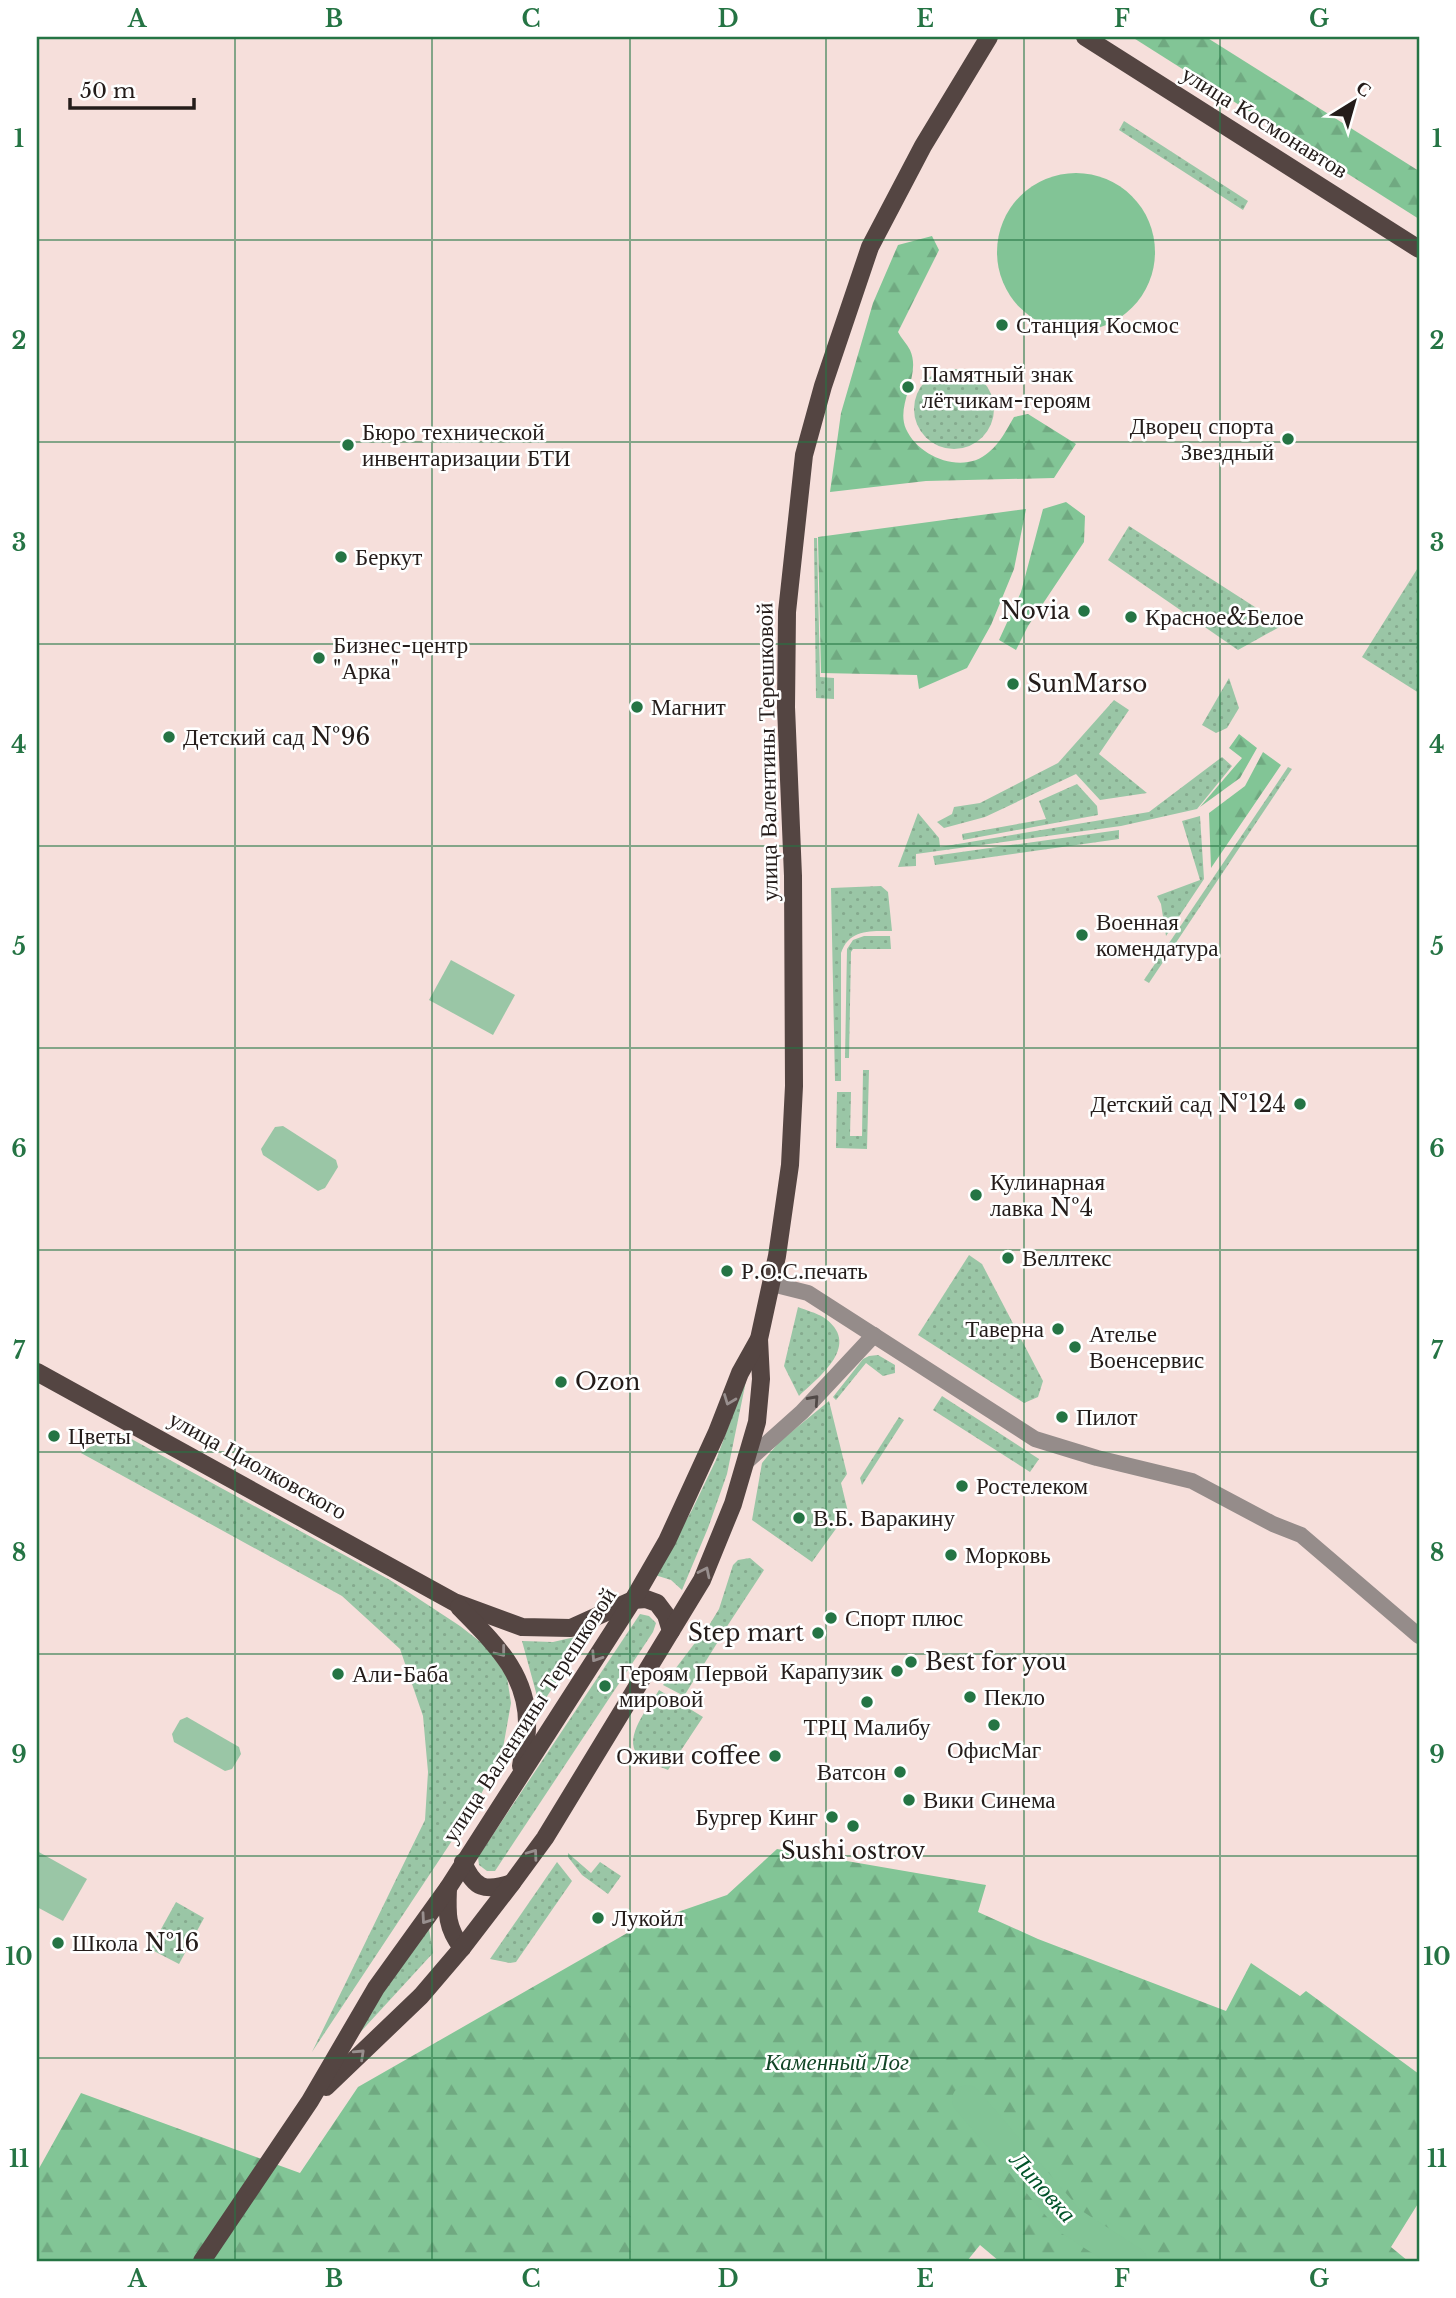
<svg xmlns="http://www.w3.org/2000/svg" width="1456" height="2298" viewBox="0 0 1456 2298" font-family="'Libre Baskerville',serif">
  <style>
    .green { fill: url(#green-dots) }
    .forest { fill: url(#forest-firs) }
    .pitch { fill: #9ac6a6 }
    .water { fill: #82c496 }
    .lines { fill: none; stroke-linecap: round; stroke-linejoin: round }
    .river { stroke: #82c496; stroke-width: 30 }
    .minor { stroke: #958c8a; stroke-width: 16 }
    .major { stroke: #544542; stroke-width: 18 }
    .oneway { stroke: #988f8e }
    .oneway2 { stroke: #514947 }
    .grid { fill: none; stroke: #257444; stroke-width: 2; stroke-opacity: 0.55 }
    .poi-dot { fill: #257444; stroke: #fff; stroke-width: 2.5 }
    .labels { text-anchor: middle; stroke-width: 5; stroke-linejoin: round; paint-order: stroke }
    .street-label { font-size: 23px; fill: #241c1a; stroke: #fff }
    .poi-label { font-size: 23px; fill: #241c1a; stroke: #fff; text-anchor: start }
    .park-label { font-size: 23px; font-style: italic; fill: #124526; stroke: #fff }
    .water-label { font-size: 24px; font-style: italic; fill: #005329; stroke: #fff }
    .neatline { fill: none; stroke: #257444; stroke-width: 2.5 }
    .grid-label { font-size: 23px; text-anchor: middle; font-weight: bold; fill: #257444 }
  </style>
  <defs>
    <pattern id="green-dots" width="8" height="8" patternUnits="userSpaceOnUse" patternTransform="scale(1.75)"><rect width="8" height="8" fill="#9ac6a6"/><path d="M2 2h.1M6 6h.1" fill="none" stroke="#85aa8e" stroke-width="1.8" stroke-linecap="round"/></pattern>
    <pattern id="forest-firs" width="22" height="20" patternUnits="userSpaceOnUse" patternTransform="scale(1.75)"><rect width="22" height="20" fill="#82c596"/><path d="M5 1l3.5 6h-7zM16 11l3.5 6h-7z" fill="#70a981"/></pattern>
  </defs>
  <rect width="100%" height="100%" fill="#f6dfdb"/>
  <g class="green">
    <path d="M1124,121L1248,201L1243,210L1119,130Z"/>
    <circle cx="954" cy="409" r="40"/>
    <path d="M1129,526L1283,625L1238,650L1108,560Z"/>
    <path d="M814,538H817L820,677L834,678V699L816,698Z"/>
    <path d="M1419,566V693L1362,657Z"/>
    <path d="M1229,678L1239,708L1227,728L1216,733L1202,725Z"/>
    <path d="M1114,700L1129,710L1099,754L1147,793L1100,800L1076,774L985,817L944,828L937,822L952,814L954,807L980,803L1058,763Z"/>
    <path d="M1222,757L1232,766L1197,809L1121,826L916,854V866L898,867L918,813L939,838L940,847L1149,812Z"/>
    <path d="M1288,767L1292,769L1149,983L1144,980Z"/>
    <path d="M1077,784L1097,806L1098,815L963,840L962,834L1046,819L1039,801Z"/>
    <path d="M1200,816L1204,879L1166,936L1161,904L1157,896L1200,880L1182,821Z"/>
    <path d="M1119,830V839L935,865L933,856Z"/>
    <path d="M881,886L888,892L892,931C871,931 849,929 841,953V1081H835L831,888Z"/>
    <path d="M864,936H890L891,949H853L851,952L849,1058H845L847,949L853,940Z"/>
    <path d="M863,1070H869L867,1149L836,1148L837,1092H851L850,1136H862Z"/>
    <path d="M969,1255L982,1264L1043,1381L1038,1397L1024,1403L918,1335Z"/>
    <path d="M798,1307C806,1310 816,1313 823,1317C863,1344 820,1376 799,1396L784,1366Z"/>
    <path d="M878,1355L895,1365V1373L883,1376L866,1363L836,1400L833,1397L863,1359L869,1356Z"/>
    <path d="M747,1376L727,1474L708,1528L682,1590L671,1580L655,1575L692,1510L716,1460Z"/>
    <path d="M942,1396L1039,1459L1030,1472L933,1410Z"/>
    <path d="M829,1401L847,1474L841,1483L848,1512L812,1562L752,1520L762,1463L779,1442Z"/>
    <path d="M899,1417L904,1420L862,1485L860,1478Z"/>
    <path d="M115,1430L390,1580L460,1626L487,1647L507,1677L511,1703L503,1748L477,1803L312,2052L425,1820L428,1772L423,1716L400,1649L342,1596L81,1453Z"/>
    <path d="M750,1558L764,1570L722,1634L708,1627L719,1609L733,1565L738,1560Z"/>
    <path d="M640,1614L649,1616L656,1623L653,1632L495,1871H487L479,1865L478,1857Z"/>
    <path d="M704,1631L719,1640L684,1696L663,1685Z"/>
    <path d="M588,1634L540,1707L522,1641L553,1642Z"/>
    <path d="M659,1690L703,1717L668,1770C659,1766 645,1762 638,1755C622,1737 650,1706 659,1690Z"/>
    <path d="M568,1853L591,1873L600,1862L621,1876L608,1894L582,1875L568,1857Z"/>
    <path d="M557,1862L572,1881L516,1962L510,1963L490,1959Z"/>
    <path d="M176,1902L204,1918L179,1964L150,1949Z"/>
    <path d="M428,1923L433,1953L355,2038L352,2035Z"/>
  </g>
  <g class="forest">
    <path d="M1132,37H1206L1419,171V219Z"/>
    <path d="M932,236L939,250L898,332C901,338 907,344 910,350C922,376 895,404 906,429C919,458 964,475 989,452C1000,443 1007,429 1014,417L1028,414L1076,444L1054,478L926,481L830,492L841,413L873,303L898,245Z"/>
    <path d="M1066,502L1085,516L1084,542L1028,626L1016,650L999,640L1021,592L1043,509Z"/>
    <path d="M1026,509L1014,569L991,625L967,668L919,689L917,675L821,673L818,537Z"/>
    <path d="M1239,734L1257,748L1240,778L1200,807L1242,758L1229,748Z"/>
    <path d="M1263,752L1281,765L1211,868L1209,813L1245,786Z"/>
    <path d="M777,1849L986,1885L978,1912L1038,1939L1226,2011L1251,1963L1300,1996L1306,1991L1419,2074V2202L1391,2247L1408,2261H999L980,2245L967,2261H37V2172L81,2093L300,2173L358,2087L643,1924L727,1895Z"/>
  </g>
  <g class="pitch">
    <path d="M451,960L515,995L493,1035L429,1000Z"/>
    <path d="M283,1126L336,1160L338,1167L325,1188L318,1191L263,1155L261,1149L275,1127Z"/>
    <path d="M187,1717L239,1747L241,1754L232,1769L225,1771L174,1742L172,1734L180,1720Z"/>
    <path d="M37,1851L87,1879L63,1921L37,1907Z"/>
  </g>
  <circle class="water" cx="1076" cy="252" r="79"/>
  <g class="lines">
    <path class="river" d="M967,2100L1070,2221L1132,2261"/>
    <g class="minor">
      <path d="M772,1284L808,1293L1035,1439L1097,1458L1192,1481L1273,1524L1301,1535L1419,1636"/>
      <path d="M745,1463L802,1412L874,1335"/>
    </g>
    <g class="major">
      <path d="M1085,37L1419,249"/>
      <path d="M37,1372L454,1602L522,1627L571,1628L633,1600L646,1599L657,1603L666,1615L671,1631"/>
      <path d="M459,1607C493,1642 529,1674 527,1728C527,1740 523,1753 521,1766"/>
      <path d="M463,1862C474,1889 485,1892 512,1883"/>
      <path d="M448,1888C447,1913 446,1927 462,1948"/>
      <path d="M326,2087L421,1996L462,1948L512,1883L545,1838L702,1580L733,1504L757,1422L761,1379L759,1339"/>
      <path d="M202,2261L310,2101L376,1988L448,1888L633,1600L667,1541L717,1432L740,1373L759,1339L777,1256L790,1165L794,1086L793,876L786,707L787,612L804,455L823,386L870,247L923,146L989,37"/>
    </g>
  </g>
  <defs><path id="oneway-chevron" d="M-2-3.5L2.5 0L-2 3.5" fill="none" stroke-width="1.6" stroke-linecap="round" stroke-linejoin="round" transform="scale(1.75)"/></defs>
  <g class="oneway">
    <use href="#oneway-chevron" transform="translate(729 1400) rotate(111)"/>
    <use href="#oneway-chevron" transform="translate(705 1572) rotate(-64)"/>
    <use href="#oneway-chevron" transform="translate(501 1652) rotate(52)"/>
    <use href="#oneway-chevron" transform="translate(596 1657) rotate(123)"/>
    <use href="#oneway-chevron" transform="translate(533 1854) rotate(-54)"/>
    <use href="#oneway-chevron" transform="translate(426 1919) rotate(125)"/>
    <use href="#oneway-chevron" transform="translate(360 2054) rotate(-43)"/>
  </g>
  <use class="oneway2" href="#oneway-chevron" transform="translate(814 1400) rotate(-48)"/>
  <path class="grid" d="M235,37V2261M432,37V2261M630,37V2261M826,37V2261M1024,37V2261M1220,37V2261M37,240H1419M37,442H1419M37,644H1419M37,846H1419M37,1048H1419M37,1250H1419M37,1452H1419M37,1654H1419M37,1856H1419M37,2058H1419"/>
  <g class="poi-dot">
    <circle cx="1002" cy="325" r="7"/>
    <circle cx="908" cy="387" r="7"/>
    <circle cx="1288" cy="439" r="7"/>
    <circle cx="348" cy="445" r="7"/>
    <circle cx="341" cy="557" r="7"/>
    <circle cx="1084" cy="611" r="7"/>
    <circle cx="1131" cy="617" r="7"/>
    <circle cx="319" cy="658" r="7"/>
    <circle cx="1013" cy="684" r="7"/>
    <circle cx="637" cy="707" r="7"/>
    <circle cx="169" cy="737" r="7"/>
    <circle cx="1082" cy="935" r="7"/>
    <circle cx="1300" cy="1104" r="7"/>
    <circle cx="976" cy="1195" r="7"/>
    <circle cx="1008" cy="1258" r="7"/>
    <circle cx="727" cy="1271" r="7"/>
    <circle cx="1058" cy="1329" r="7"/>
    <circle cx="1075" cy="1347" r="7"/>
    <circle cx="561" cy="1382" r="7"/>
    <circle cx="1062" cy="1417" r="7"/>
    <circle cx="54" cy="1436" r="7"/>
    <circle cx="962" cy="1486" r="7"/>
    <circle cx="799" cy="1518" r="7"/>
    <circle cx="951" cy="1555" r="7"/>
    <circle cx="831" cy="1618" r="7"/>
    <circle cx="818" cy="1633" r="7"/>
    <circle cx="911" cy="1662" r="7"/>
    <circle cx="897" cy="1671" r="7"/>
    <circle cx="338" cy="1674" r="7"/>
    <circle cx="605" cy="1686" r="7"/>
    <circle cx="970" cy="1697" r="7"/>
    <circle cx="867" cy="1702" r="7"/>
    <circle cx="994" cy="1725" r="7"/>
    <circle cx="775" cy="1756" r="7"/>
    <circle cx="900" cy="1772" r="7"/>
    <circle cx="909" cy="1800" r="7"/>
    <circle cx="832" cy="1817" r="7"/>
    <circle cx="853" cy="1826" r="7"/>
    <circle cx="598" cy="1918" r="7"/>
    <circle cx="58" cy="1943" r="7"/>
  </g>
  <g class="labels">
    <g class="street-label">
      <text transform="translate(1265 122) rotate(32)" y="8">улица Космонавтов</text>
      <text transform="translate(767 752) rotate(-91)" y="8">улица Валентины Терешковой</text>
      <text transform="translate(258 1465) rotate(29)" y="8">улица Циолковского</text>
      <text transform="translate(529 1715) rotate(-57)" y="8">улица Валентины Терешковой</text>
    </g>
    <g class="poi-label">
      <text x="1016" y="333">Станция Космос</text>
      <text x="922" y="382">Памятный знак<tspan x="922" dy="26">лётчикам-героям</tspan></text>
      <text x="1274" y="434" text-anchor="end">Дворец спорта<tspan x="1274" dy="26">Звездный</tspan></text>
      <text x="362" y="440">Бюро технической<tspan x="362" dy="26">инвентаризации БТИ</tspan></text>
      <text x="355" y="565">Беркут</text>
      <text x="1070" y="619" text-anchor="end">Novia</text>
      <text x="1145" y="625">Красное&amp;Белое</text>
      <text x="333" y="653">Бизнес-центр<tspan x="333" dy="26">"Арка"</tspan></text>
      <text x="1027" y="692">SunMarso</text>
      <text x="651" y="715">Магнит</text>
      <text x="183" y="745">Детский сад №96</text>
      <text x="1096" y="930">Военная<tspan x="1096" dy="26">комендатура</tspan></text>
      <text x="1286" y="1112" text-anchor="end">Детский сад №124</text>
      <text x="990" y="1190">Кулинарная<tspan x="990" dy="26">лавка №4</tspan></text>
      <text x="1022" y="1266">Веллтекс</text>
      <text x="741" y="1279">Р.О.С.печать</text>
      <text x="1044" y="1337" text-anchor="end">Таверна</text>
      <text x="1089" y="1342">Ателье<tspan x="1089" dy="26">Военсервис</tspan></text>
      <text x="575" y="1390">Ozon</text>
      <text x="1076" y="1425">Пилот</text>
      <text x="68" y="1444">Цветы</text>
      <text x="976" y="1494">Ростелеком</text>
      <text x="813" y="1526">В.Б. Варакину</text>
      <text x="965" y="1563">Морковь</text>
      <text x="845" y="1626">Спорт плюс</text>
      <text x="804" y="1641" text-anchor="end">Step mart</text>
      <text x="925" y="1670">Best for you</text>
      <text x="883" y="1679" text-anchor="end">Карапузик</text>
      <text x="619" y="1681">Героям Первой<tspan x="619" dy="26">мировой</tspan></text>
      <text x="352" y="1682">Али-Баба</text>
      <text x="984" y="1705">Пекло</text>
      <text x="867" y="1735" text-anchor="middle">ТРЦ Малибу</text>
      <text x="994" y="1758" text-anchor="middle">ОфисМаг</text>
      <text x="761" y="1764" text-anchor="end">Оживи coffee</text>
      <text x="886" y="1780" text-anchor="end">Ватсон</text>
      <text x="923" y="1808">Вики Синема</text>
      <text x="818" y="1825" text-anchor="end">Бургер Кинг</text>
      <text x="853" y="1859" text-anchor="middle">Sushi ostrov</text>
      <text x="612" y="1926">Лукойл</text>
      <text x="72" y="1951">Школа №16</text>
    </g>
    <g class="park-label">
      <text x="837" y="2070">Каменный Лог</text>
    </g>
    <g class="water-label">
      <text transform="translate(1043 2187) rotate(48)" y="8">Липовка</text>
    </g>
  </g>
  <rect width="1456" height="2298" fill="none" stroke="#ffffff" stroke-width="77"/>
  <g transform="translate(1354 102) rotate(37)" stroke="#ffffff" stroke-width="5" paint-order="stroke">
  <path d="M0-5L12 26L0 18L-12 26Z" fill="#241c1a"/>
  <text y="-10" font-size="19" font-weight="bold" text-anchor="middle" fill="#241c1a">С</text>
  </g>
  <path d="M70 98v10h124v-10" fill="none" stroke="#241c1a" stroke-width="3.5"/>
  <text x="80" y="98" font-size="21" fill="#241c1a" stroke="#ffffff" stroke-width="5" paint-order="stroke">50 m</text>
  <rect x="38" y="38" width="1380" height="2222" class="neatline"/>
  <g class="grid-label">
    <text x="137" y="27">A</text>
    <text x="334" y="27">B</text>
    <text x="531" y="27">C</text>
    <text x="728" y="27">D</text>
    <text x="925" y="27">E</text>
    <text x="1122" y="27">F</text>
    <text x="1319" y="27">G</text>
    <text x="19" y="147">1</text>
    <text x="1437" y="147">1</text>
    <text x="19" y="349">2</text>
    <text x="1437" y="349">2</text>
    <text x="19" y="551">3</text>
    <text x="1437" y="551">3</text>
    <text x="19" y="753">4</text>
    <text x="1437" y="753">4</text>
    <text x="19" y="955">5</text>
    <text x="1437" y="955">5</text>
    <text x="19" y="1157">6</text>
    <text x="1437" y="1157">6</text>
    <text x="19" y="1359">7</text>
    <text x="1437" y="1359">7</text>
    <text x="19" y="1561">8</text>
    <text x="1437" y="1561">8</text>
    <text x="19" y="1763">9</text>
    <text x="1437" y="1763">9</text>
    <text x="19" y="1965">10</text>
    <text x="1437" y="1965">10</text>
    <text x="19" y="2167">11</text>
    <text x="1437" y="2167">11</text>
    <text x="137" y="2287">A</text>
    <text x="334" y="2287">B</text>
    <text x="531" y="2287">C</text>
    <text x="728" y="2287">D</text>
    <text x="925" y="2287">E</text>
    <text x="1122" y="2287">F</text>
    <text x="1319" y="2287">G</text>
  </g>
</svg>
